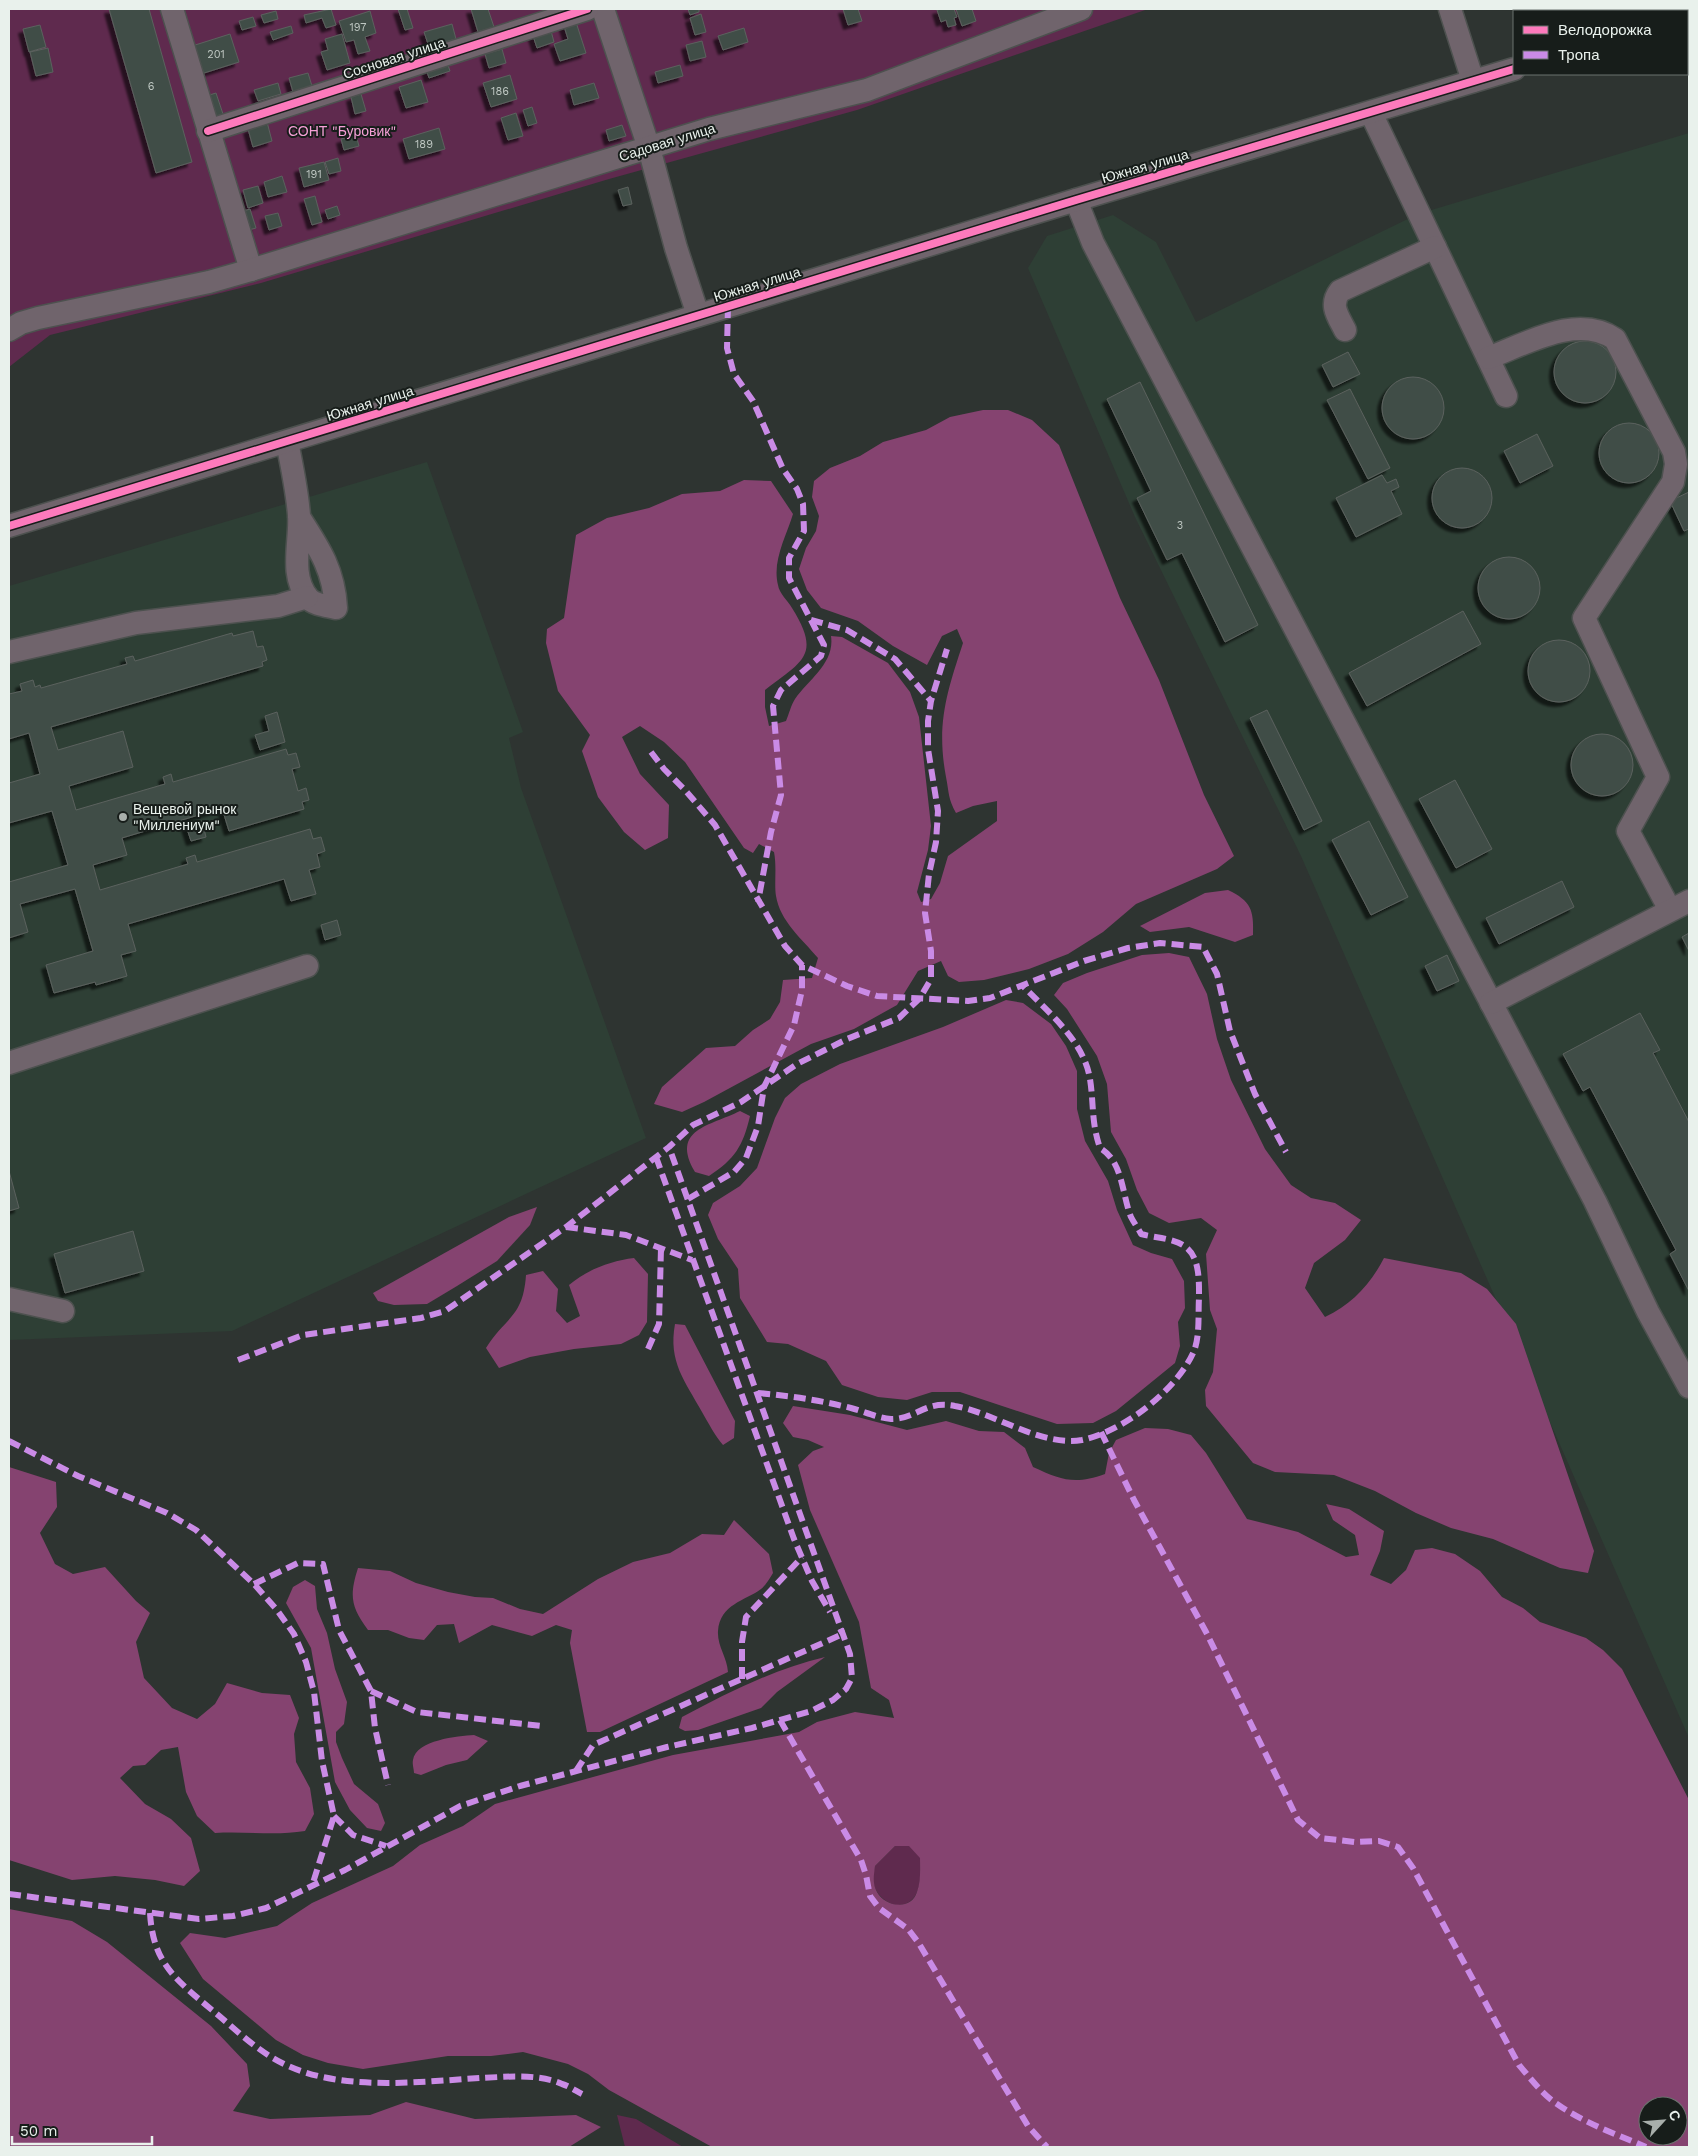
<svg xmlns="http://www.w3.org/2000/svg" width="1698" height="2156" viewBox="0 0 1698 2156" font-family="'Work Sans',sans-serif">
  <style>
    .built { fill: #2e3f35 }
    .green { fill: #5f2a4e }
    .forest { fill: #854370; fill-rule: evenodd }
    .building { fill: #414e47; stroke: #5b615e; filter: url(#shadow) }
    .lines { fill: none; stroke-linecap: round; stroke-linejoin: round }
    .minor-casing { stroke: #4d514f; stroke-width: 25 }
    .minor { stroke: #70646c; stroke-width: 22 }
    .quiet { stroke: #ca8be6; stroke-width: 6; stroke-dasharray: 12 6; stroke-linecap: butt }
    .cycleway-casing { stroke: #171d1a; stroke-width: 11 }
    .cycleway { stroke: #fd7abc; stroke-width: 8 }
    .poi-dot { fill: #a8afab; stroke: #171d1a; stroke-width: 2 }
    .labels { text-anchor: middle; stroke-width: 4; stroke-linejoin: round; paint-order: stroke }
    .number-label { font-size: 11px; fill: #bfc8c3 }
    .street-label { font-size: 14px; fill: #e9f1ec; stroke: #171d1a }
    .park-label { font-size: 14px; fill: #f6a0d7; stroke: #171d1a }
    .poi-label { font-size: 14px; fill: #e9f1ec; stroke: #171d1a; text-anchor: start }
  </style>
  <defs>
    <filter id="shadow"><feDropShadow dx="-4.5" dy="4.5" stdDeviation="1" flood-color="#0009"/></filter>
  </defs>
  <rect width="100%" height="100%" fill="#2e3431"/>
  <g class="built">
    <path d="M1689,133V1738L1301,856L1135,517L1028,268L1047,236L1113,215L1156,242L1196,322L1418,214Z"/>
    <path d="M427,462L523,732L509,738L521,788L646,1138L232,1331L9,1340V586Z"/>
  </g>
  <g class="green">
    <path d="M9,9H1148L857,110L609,179L261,283L50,335L9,367Z"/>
    <path d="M895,1846H910L920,1857C920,1869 922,1886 915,1896C902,1915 876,1901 873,1881C873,1876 874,1870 875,1866Z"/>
    <path d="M617,2115L636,2119L683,2147H625Z"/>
  </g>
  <g class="forest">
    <path d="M983,410H1008L1032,420L1059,445L1120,598L1159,680L1204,795L1234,856L1217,869L1136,904L1103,932L1068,954L1029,969L984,980L959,982L948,976L941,961L918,971L897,1005L854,1029L811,1044L704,1102L682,1112L654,1104L662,1087L706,1048L735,1046L753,1030L770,1019L780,1002L783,980L812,978L818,958C802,939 780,921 776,896C774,884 777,867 774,852L759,844L753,853L744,848L685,762L664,742L640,726L622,737L640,774L669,805L668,838L645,850L624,832L598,797L582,751L590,735L558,691L546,643L547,629L564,618L576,535L607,518L649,508L682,494L720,491L744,480L771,481L793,514C786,537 772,561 778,585C779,593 788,601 792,608C822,656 802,661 765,690V707L769,726L786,721C789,714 791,705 795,699C809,679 835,663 831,636L842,637L888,663L910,692L919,717L931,826L928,850L917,892L921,902L931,899L940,883L948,856L997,821V801L973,806L956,813C948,799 949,792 946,777C936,724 947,692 963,643L957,629L942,636L927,665L893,646L858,621L821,608L807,590L799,569L806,548L816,531L819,516L812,497L814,481L830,468L860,456L883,442L926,430L950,417Z"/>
    <path d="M1228,890C1251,901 1254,910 1253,935L1235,942L1189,927L1150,932L1140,926L1205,893Z"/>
    <path d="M1169,953L1189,957L1207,994L1217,1039L1231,1080L1265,1149L1291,1185L1311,1198L1335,1203L1361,1220L1345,1240L1314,1263L1305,1288L1325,1317C1352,1304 1370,1285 1384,1258L1461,1273L1487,1289L1516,1324L1594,1551L1588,1573L1560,1568L1493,1539L1451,1528L1416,1513L1375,1491L1334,1475L1275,1472L1253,1463L1206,1406L1205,1390L1213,1372L1217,1329L1210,1310L1206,1254L1217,1230L1201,1218L1169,1223L1149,1213L1137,1190L1126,1159L1111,1132L1107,1084L1097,1056L1067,1009L1054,995L1063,983L1087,973L1142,955Z"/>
    <path d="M1006,1000L1023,1003L1051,1024L1066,1046L1077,1071V1109L1085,1141L1108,1181L1117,1210L1133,1245L1151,1253L1172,1259L1184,1281L1185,1308L1178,1322L1180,1346L1175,1363L1116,1411L1093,1423L1057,1424L960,1392H932L907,1400L878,1397L842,1385L826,1361L788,1344L767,1342L740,1298L738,1269L718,1239L708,1215L713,1203L740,1186L757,1168L775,1118L785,1098L801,1084L840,1064L943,1027Z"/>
    <path d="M740,1111L750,1116C743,1146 735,1159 709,1176L695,1172C670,1129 710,1126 740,1111Z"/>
    <path d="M537,1207L530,1225L497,1261L457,1286L427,1304L394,1305L378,1301L373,1293L509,1217Z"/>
    <path d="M634,1258L648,1274L647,1322L639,1335L621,1344L574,1349L530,1357L499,1368L486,1348C506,1316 523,1318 526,1275L543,1271L558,1289L556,1311L567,1323L580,1316L569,1285C588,1269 611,1261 634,1258Z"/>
    <path d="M675,1324L685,1325L735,1421L734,1438L723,1445C714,1434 709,1424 702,1412C685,1381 668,1362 675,1324Z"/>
    <path d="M793,1406L850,1415L907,1430L946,1421L979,1431L1004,1432L1025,1448L1033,1467C1061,1480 1075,1485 1105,1474L1109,1453L1116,1440L1145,1428L1168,1429L1191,1435L1206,1453L1247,1519L1298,1532L1346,1557L1359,1555L1355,1535L1333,1520L1326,1504L1349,1509L1384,1531L1380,1551L1370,1575L1391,1584L1406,1570L1415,1550L1432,1548L1455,1554L1480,1571L1502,1597L1523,1608L1540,1622L1586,1638L1603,1650L1622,1669L1689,1800V2147H712L609,2090L588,2074L568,2064L523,2052L491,2056H448L363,2069L328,2063L303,2055L276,2040L203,1979L180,1943L190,1933L225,1938L277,1926L312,1903L393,1866L420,1845L463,1826L495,1804L673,1755L799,1732L817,1722L855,1712L894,1718L889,1700L871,1688L859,1622L810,1510L798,1465L813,1451L824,1447L808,1440L793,1437L783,1423ZM895,1846H909L920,1858C920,1869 921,1881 917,1892C911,1911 885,1907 877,1892C872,1883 874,1875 875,1866ZM1648,2106H1678V2136H1648Z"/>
    <path d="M9,1467L56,1482L57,1507L40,1533L55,1564L73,1574L105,1567L136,1601L150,1613L136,1642L144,1678L172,1708L197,1719L215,1704L227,1683L262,1693L290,1695L299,1718L294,1734L296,1762L310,1788L314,1814L305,1831C275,1836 245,1831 215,1833L197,1816L186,1792L178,1747L161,1750L145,1765L133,1766L120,1778L145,1804L171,1819L191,1838L200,1871L184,1886L155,1880L115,1876L72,1880L9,1860Z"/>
    <path d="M734,1520L769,1554L773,1573C770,1578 766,1585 761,1589C745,1601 720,1604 718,1631C717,1646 727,1657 728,1672L600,1732H587L570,1643L572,1630L556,1625L532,1636L492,1625L459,1643L454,1624L437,1625L424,1640L409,1638L388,1630H368C351,1607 349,1596 358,1568L390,1571L416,1583L448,1592L475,1597L493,1598L520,1609L543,1614L598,1579L633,1562L670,1553L702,1534L724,1535Z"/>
    <path d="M305,1580L315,1586L317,1609L327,1633L335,1669L347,1702L344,1724L336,1732V1742L342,1758L354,1784L378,1804L385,1823L381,1831L367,1828L350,1810L335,1782L311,1648L286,1603L293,1587Z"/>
    <path d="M825,1657L777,1692L761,1708L698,1730L685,1731L679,1728L682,1717C727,1693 774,1669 825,1657Z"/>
    <path d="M474,1735L488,1741L467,1760L446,1765L421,1775L414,1773C414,1769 412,1764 413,1760C416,1740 458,1736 474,1735Z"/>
    <path d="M9,1909L72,1921L107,1942L211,2026L247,2064L250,2086L233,2111L270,2119L370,2115L406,2102L475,2119L576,2115L601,2127L569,2147H9Z"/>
  </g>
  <g class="building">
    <path d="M109,9H149L192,162L156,173Z"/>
    <path d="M331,9L336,25L326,28L322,18L306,23L304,15Z"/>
    <path d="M398,9H407L413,28L405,30Z"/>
    <path d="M471,9H488L494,27L478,32Z"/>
    <path d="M688,9H699V12L690,15Z"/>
    <path d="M843,9H858L862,21L848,25Z"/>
    <path d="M942,9H954L957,17L954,18L956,25L948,27L946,20L941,22L937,10Z"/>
    <path d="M956,9H972L976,21L962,26Z"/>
    <path d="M276,11L278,19L264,23L261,15Z"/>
    <path d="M370,11L376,33L365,37L370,51L358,54L354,40L346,42L339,21Z"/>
    <path d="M701,14L706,32L695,35L690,18Z"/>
    <path d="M253,17L256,26L242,30L239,21Z"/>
    <path d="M575,19L586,53L560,61L554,44L568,39L563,23Z"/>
    <path d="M452,24L456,39L429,47L424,32Z"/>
    <path d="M40,25L46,47L29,52L23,29Z"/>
    <path d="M291,26L293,33L273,40L270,32Z"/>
    <path d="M550,27L554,42L537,48L532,33Z"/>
    <path d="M744,28L748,42L723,50L718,36Z"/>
    <path d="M230,34L239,62L201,74L192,46Z"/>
    <path d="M342,34L350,63L327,70L321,52L328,50L325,39Z"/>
    <path d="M702,41L706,57L690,61L686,45Z"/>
    <path d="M48,48L53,72L36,76L30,52Z"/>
    <path d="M502,49L506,63L489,68L485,54Z"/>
    <path d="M447,62L450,71L429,78L426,69Z"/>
    <path d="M680,65L683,76L658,83L655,72Z"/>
    <path d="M308,73L312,86L293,92L289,78Z"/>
    <path d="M510,75L517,99L491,107L483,83Z"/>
    <path d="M421,80L428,102L406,108L399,87Z"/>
    <path d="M278,83L281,94L258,101L254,90Z"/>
    <path d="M594,83L599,98L574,105L570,90Z"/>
    <path d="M216,93L223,114L212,118L206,96Z"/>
    <path d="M361,94L366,111L355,114L351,97Z"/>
    <path d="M532,107L537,123L528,126L523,110Z"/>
    <path d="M516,113L523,136L508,140L501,118Z"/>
    <path d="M267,122L272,141L253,147L248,129Z"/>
    <path d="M622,125L626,136L609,141L606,130Z"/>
    <path d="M439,128L445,149L409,159L403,139Z"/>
    <path d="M356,135L359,146L344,150L341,139Z"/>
    <path d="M338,158L341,171L329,174L325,162Z"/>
    <path d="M324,162L329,180L304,187L299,168Z"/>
    <path d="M282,176L287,192L268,197L264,182Z"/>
    <path d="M258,186L263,203L248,208L243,190Z"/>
    <path d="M628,187L632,204L623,206L618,190Z"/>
    <path d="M315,196L322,222L312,225L304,199Z"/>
    <path d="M337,206L340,215L328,219L325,210Z"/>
    <path d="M250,209L256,228L245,231L240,212Z"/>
    <path d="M278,213L282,226L269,230L265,216Z"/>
    <circle cx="1585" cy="372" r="31"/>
    <path d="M1348,352L1360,374L1333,387L1322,365Z"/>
    <circle cx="1413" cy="408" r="31"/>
    <path d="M1140,382L1258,625L1225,642L1182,553L1167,560L1137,498L1151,491L1107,399Z"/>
    <path d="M1350,389L1390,468L1368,479L1327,400Z"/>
    <circle cx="1629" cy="453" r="30"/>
    <path d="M1537,434L1553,466L1520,483L1504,451Z"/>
    <circle cx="1462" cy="498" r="30"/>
    <path d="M1382,475L1387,483L1396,479L1399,487L1391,491L1402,514L1356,537L1336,498Z"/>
    <path d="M1689,492V529L1684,531L1670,501Z"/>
    <circle cx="1509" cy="588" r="31"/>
    <path d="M1463,611L1481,644L1367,706L1349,673Z"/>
    <path d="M253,631L257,647L263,646L267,660L262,662L263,666L51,727L58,750L123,731L133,767L69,786L76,810L165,784L163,777L171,774L173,782L286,749L288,755L296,753L300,767L292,769L298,791L306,788L309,800L302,802L304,809L229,831L222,808L122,838L127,855L93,865L100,890L188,864L186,858L195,855L197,862L310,829L313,839L321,837L325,851L317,854L320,867L309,870L316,894L291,901L284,879L128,924L136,951L121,955L127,976L96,985L95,982L54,993L46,965L93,951L75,889L20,904L28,932L9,938V882L68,865L52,811L9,823V783L40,774L29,733L9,739V694L22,691L20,684L33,680L35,687L40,685L41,688L127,664L125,658L133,656L135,661L232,633L233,636Z"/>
    <circle cx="1559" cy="671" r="31"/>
    <path d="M1267,710L1322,821L1304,830L1250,718Z"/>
    <path d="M277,712L285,742L260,750L255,735L269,731L265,716Z"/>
    <circle cx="1602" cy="765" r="31"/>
    <path d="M1455,780L1492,849L1456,868L1419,799Z"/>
    <path d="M202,821L206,837L191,841L186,826Z"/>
    <path d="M1369,821L1408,897L1371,915L1332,840Z"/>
    <path d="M1562,881L1574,907L1499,944L1486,918Z"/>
    <path d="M337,920L341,935L325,940L321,925Z"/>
    <path d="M1689,933V951L1682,937Z"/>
    <path d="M1447,955L1459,981L1437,991L1425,966Z"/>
    <path d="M1640,1013L1660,1050L1653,1053L1689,1122V1291L1670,1254L1676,1250L1590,1087L1583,1091L1563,1054Z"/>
    <path d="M9,1171L19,1208L9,1211Z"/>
    <path d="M133,1231L144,1271L65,1293L54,1254Z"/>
  </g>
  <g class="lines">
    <defs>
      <g id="minor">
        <path d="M172,9L251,270"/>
        <path d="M603,9L649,148L676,248L698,315"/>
        <path d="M1450,9L1473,81"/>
        <path d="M1687,15H1689"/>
        <path d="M1371,113L1506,396"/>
        <path d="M208,131L587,9"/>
        <path d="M1076,200L1093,243L1595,1201L1648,1312L1689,1387"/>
        <path d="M9,330L21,323L38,318L209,282L251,270L709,129L867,90L1081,9"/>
        <path d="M1345,330C1338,316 1329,305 1340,291L1435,247"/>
        <path d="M1488,358C1526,344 1577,313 1615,339L1674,452L1676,464L1673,482L1584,618L1658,777L1628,831L1670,910"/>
        <path d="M287,442C292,466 297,490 299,515C301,541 289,575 308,598C314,605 328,606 336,608C334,570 319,548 299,517"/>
        <path d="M9,526L1076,200L1514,69"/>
        <path d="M9,652L136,623L278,606L307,597"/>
        <path d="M1491,1003L1689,901"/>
        <path d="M9,1063L307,966"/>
        <path d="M9,1299L63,1311"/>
      </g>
    </defs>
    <use href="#minor" class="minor-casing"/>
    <use href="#minor" class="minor"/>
    <g class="quiet">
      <path d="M728,306L727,348L734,374L753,401L783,469L797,489L803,504L804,531L789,558V578L824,645L821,656L781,690L773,706L781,795L771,832L758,902"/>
      <path d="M811,620L847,630L895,659L931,701"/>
      <path d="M651,752L664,769L685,790L715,825L785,946L802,965L847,986L877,996L968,1001L990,998L1084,961L1128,948L1160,943L1203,947L1217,974L1230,1031L1255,1094L1286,1152"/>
      <path d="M656,1157L794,1539L812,1581L830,1612"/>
      <path d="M688,1199L734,1172L746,1158L758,1126L764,1087L794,1025L802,990V965"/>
      <path d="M566,1227L626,1235L692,1260"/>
      <path d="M648,1349L659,1324L661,1248"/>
      <path d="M238,1360L303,1335L421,1318L445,1311L566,1227L669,1147L693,1125L741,1102L797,1064L847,1039L899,1018L920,998L931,979V951L925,913L929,874L936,842L938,811L928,749V721L931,701L947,649"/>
      <path d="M758,1393C791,1396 819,1400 851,1408C863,1411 878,1418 891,1419C917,1419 925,1400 955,1406C995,1413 1041,1447 1082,1440C1124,1431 1177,1390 1194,1351C1200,1336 1198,1314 1199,1298C1199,1283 1200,1259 1187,1248C1176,1238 1155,1238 1141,1234C1138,1228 1134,1223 1131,1217C1122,1195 1123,1161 1100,1148C1091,1121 1094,1105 1090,1079C1084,1041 1048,1012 1023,986"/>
      <path d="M1101,1432L1134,1500L1206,1632L1298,1820L1320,1838L1355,1842L1379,1841L1398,1847L1413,1868L1519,2065C1531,2079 1542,2094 1557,2104C1584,2123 1616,2134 1646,2147"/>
      <path d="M9,1441L78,1476L167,1513L196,1530L254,1584L277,1610L294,1634L306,1662L314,1692L322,1761L334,1816L312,1886"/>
      <path d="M254,1584L298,1563L323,1564L339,1630L371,1691L375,1728L388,1785"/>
      <path d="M742,1679V1642L746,1617L802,1557"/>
      <path d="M371,1691L417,1712L542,1726"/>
      <path d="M780,1720L861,1860L866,1875L870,1896L879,1908L908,1929L918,1942L1028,2126L1047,2147"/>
      <path d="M576,1771L593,1745L843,1634L840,1629"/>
      <path d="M334,1816L353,1835L386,1846"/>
      <path d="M9,1894L199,1919L233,1916L266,1908L345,1870L460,1806L520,1786L667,1747L752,1728L811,1711L833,1700L846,1689L852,1678L850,1654L669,1147"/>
      <path d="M150,1913C153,1963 175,1979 212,2010C234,2028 256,2050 282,2063C339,2092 417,2082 480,2078C506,2077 537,2073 562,2084C569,2086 576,2091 582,2094"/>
    </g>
    <defs>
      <g id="cycleway">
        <path d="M208,131L587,9"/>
        <path d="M9,526L1076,200L1514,69"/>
      </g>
    </defs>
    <use href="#cycleway" class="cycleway-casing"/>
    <use href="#cycleway" class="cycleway"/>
  </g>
  <circle class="poi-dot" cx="123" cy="817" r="5"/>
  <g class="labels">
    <g class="number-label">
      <text x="358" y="31">197</text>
      <text x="216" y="58">201</text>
      <text x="151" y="90">6</text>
      <text x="500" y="95">186</text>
      <text x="424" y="148">189</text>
      <text x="314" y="178">191</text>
      <text x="1180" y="529">3</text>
    </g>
    <g class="street-label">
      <text transform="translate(394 58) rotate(-18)" y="5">Сосновая улица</text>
      <text transform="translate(667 142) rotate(-17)" y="5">Садовая улица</text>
      <text transform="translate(1145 166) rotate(-16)" y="5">Южная улица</text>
      <text transform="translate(757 284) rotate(-17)" y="5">Южная улица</text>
      <text transform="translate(370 403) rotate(-17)" y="5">Южная улица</text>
    </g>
    <g class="park-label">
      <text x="342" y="136">СОНТ "Буровик"</text>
    </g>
    <g class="poi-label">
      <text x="133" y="814">Вещевой рынок<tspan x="133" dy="16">"Миллениум"</tspan></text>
    </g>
  </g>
  <rect width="1698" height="2156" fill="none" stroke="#e9f1ec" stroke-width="20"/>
  <rect x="1513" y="10" width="175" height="65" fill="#171d1a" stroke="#6b726e"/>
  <rect x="1523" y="26" width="25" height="8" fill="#fd7abc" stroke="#6b726e"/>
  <text x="1558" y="35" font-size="15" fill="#e9f1ec">Велодорожка</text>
  <rect x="1523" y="51" width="25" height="8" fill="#ca8be6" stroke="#6b726e"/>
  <text x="1558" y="60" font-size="15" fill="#e9f1ec">Тропа</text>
  <g transform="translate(1663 2121) rotate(64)"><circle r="24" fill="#171d1a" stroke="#6b726e"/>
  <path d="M0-4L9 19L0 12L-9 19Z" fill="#a8afab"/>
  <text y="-8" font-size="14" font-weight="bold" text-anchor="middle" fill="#e9f1ec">С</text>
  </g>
  <path d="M12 2136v8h140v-8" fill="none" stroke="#e9f1ec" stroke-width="2.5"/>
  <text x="20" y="2136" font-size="15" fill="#e9f1ec" stroke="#171d1a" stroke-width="4" paint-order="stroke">50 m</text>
</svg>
